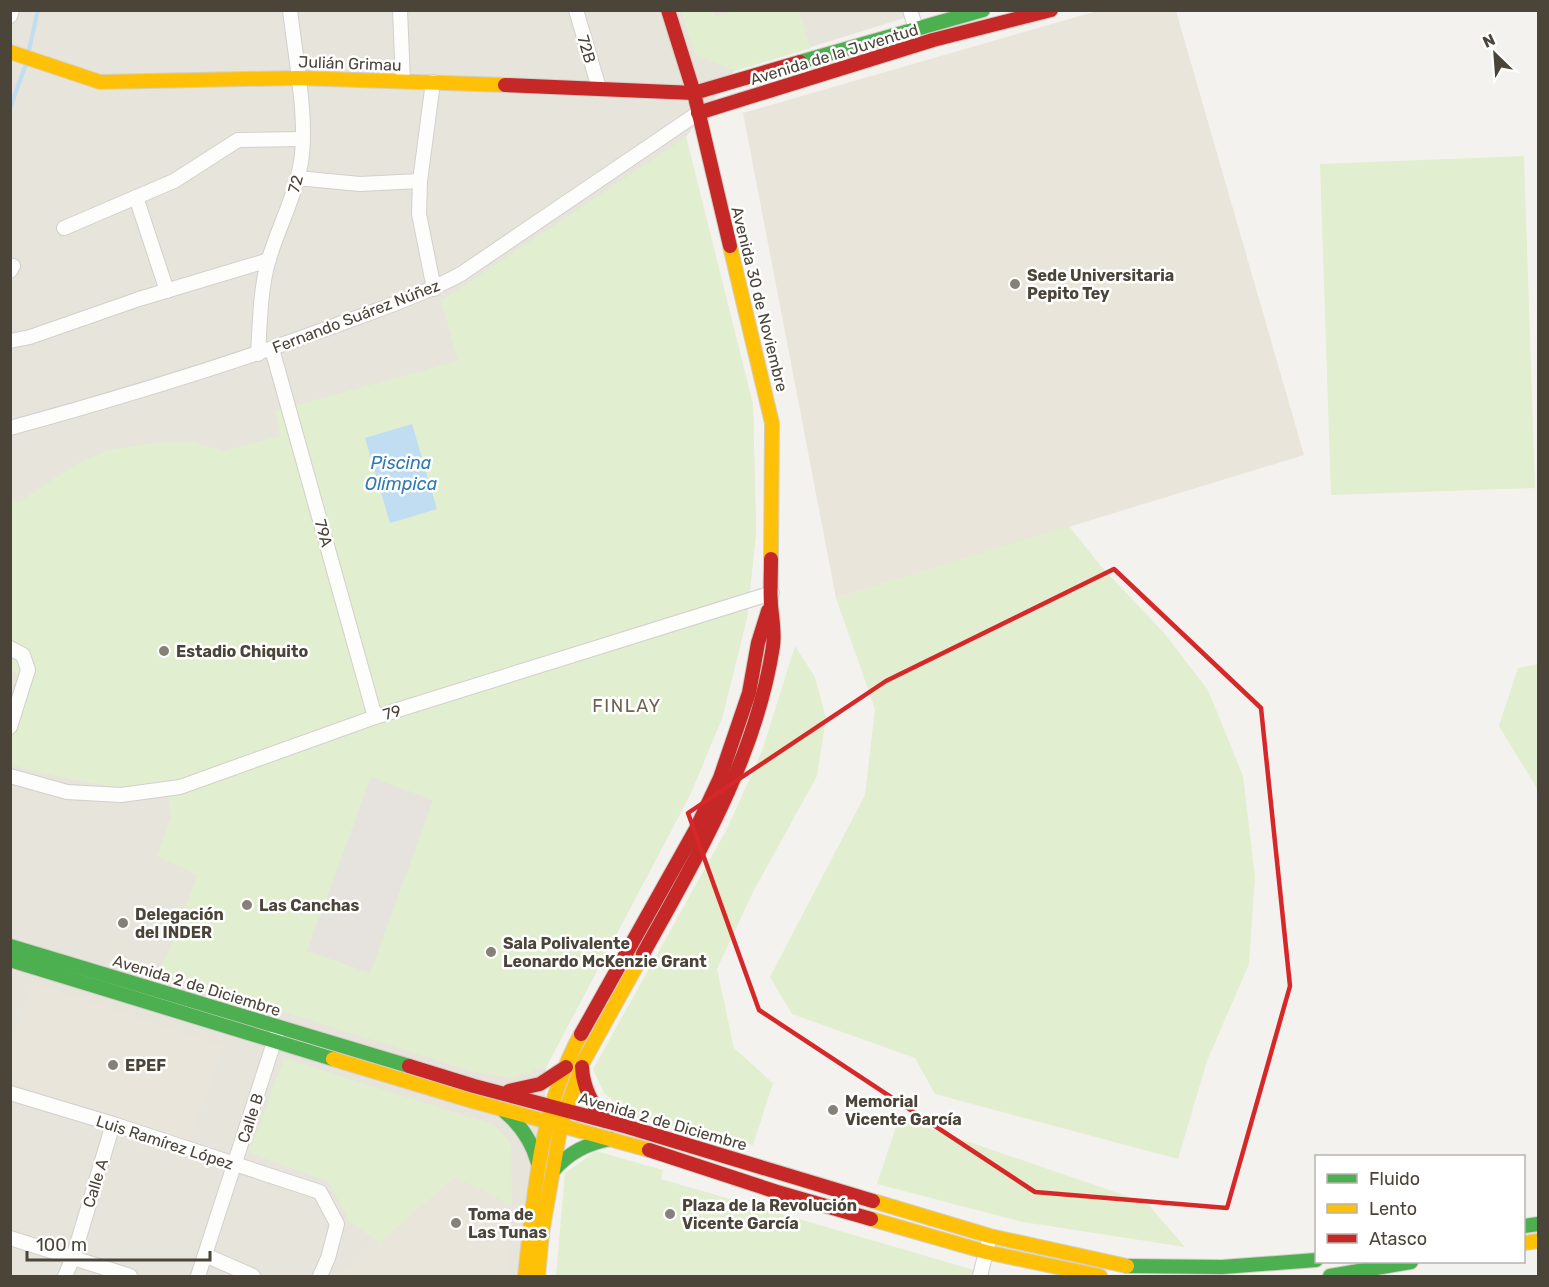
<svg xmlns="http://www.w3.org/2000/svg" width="1549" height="1287" viewBox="0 0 1549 1287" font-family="Rubik,sans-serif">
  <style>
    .residential { fill: #e7e4dc }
    .education { fill: #eae5da }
    .green { fill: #e1eecf }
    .parking { fill: #e6e3df }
    .water { fill: #c0ddf1 }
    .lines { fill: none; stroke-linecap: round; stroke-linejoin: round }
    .stream { stroke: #c0ddf1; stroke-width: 4 }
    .street-casing { stroke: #d2d0cb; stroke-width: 16 }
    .fast-casing { stroke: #d3cfc5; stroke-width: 16 }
    .slow-casing { stroke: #d3cfc5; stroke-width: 16 }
    .jam-casing { stroke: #d3cfc5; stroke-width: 16 }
    .street { stroke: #fdfdfc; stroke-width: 14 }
    .fast { stroke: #4caf50; stroke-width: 14 }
    .slow { stroke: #ffc107; stroke-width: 14 }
    .jam { stroke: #c62828; stroke-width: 14 }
    .marked { fill: none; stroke: #d62828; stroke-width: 4.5; stroke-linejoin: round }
    .poi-dot { fill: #868178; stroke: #fff; stroke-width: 2 }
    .labels { text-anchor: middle; stroke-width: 5; stroke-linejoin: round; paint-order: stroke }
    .street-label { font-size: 16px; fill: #4b4439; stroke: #fff }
    .poi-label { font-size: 16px; font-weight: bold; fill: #4b4439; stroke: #fff; text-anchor: start }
    .water-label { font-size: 18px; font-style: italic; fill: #2e7ab2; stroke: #fff }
    .neighbourhood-label { font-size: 18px; letter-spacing: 1.5px; fill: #6e6250; stroke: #fff }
  </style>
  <rect width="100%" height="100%" fill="#f4f2ee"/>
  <path class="residential" d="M10,11H927L734,71L686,137L753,405L756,533L747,617L722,718L690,795L546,1067L542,1233L538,1276H11Z"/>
  <g class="education">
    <path d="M1097,11H1176L1304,455L836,598L743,113Z"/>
    <path d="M33,982L223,1046L189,1143L11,1082V1048Z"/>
    <path d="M455,1177L512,1205L505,1276H340Z"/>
  </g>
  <g class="green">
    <path d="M735,11H799L811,48L734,71L695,54L681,11H713L715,16Z"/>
    <path d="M686,137L753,405L756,533L747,617L722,718L690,795L546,1067L512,1078L474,1072L159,972L178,930L197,875L157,856L171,818L167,784L117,787L60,777L11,765V700L18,678L10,666V497L19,502L76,464L106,451L152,443L193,442L223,451L280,436L275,411L458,361L441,301Z"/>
    <path d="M1524,156L1535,488L1331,495L1320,164Z"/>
    <path d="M1069,526L1100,565L1164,633L1208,690L1243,776L1255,877L1249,964L1207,1061L1178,1159L935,1094L915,1058L792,1014L770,977L865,795L875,709L836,598Z"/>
    <path d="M795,646L815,677L826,718L817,776L753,892L717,969L734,1048L773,1083L753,1145L632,1116L604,1093L593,1069L727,829L762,751Z"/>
    <path d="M1538,664V790L1499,726L1518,668Z"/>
    <path d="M284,1058L494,1125L511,1143L512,1205L455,1177L380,1242L350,1223L328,1181L249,1153Z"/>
    <path d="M899,1118L1147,1203L1185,1247L1023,1222L877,1184Z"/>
    <path d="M596,1151L663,1170L661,1179L974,1270L972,1276H556L565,1173Z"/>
  </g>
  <path class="parking" d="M371,777L433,800L370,973L307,951Z"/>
  <path class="water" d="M412,424L437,509L390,523L365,438Z"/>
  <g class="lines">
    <g class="stream">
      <path d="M28,54L38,10"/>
      <path d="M10,108L26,64"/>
    </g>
    <defs>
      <g id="street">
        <path d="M400,10L403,81"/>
        <path d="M576,10L599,88"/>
        <path d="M910,10L916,29"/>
        <path d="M10,16L12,10"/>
        <path d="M433,82L420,181L419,214L434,289"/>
        <path d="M297,178L360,184L420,181"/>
        <path d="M136,197L167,291"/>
        <path d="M64,228L174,181L238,140L302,139"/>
        <path d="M10,271L13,266"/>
        <path d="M10,341L30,337L139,299L269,260"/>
        <path d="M272,349L375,717"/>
        <path d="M258,354C260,323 260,292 268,262C278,228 295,197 301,162C308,119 295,55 290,10"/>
        <path d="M10,428C119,398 226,366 331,327C375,311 420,296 461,274L698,113"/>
        <path d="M10,648L23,655L28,670L10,727"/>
        <path d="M10,776L67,792L121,795L180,787L375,717L772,593"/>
        <path d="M10,1093L113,1124L320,1192L337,1224L328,1258L320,1276"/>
        <path d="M10,1238L130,1276"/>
        <path d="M205,1255L253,1276"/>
        <path d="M65,1276L73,1258L113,1124"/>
        <path d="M198,1276L277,1033"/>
        <path d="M980,1276L988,1244"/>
      </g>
      <g id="fast">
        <path d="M800,62L983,10"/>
        <path d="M10,946L409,1066"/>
        <path d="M10,960L333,1059"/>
        <path d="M505,1112C522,1126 532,1142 538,1163"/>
        <path d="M553,1171C569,1152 587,1144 610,1139"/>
        <path d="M1524,1226L1538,1224"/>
        <path d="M1127,1266L1222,1267L1316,1260"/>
        <path d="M1330,1276L1411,1262"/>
      </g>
      <g id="slow">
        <path d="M10,52L100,82L298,78L505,85"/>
        <path d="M730,246L772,423L771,559"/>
        <path d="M333,1059L469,1100L649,1150"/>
        <path d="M873,1201L990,1236L1127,1266"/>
        <path d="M871,1219L986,1252L1100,1276"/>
        <path d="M1524,1243L1538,1241"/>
        <path d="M525,1276C534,1194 540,1108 581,1034"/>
        <path d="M538,1276L542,1233L561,1124L582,1064L643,954"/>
      </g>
      <g id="jam">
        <path d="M668,10L694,93L730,246"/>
        <path d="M505,85L694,93L800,62"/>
        <path d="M698,113L933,40L1051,10"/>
        <path d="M643,954C697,856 756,758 773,646C775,633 772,618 771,605C770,590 771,575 771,559"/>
        <path d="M581,1034L696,829L720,778L749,693L758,643L768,611"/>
        <path d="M409,1066L474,1086L628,1127L873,1201"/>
        <path d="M582,1067C583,1088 592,1105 606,1121"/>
        <path d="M509,1091L540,1084L566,1067"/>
        <path d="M649,1150L777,1192L871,1219"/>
      </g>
    </defs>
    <use href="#street" class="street-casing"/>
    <use href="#fast" class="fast-casing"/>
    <use href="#slow" class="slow-casing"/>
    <use href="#jam" class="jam-casing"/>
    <use href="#street" class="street"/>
    <use href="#fast" class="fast"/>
    <use href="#slow" class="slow"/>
    <use href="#jam" class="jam"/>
  </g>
  <path class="marked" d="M1114,569L1261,708L1290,986L1227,1208L1035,1192L759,1010L688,813L886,681Z"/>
  <g class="poi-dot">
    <circle cx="1015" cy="284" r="6"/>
    <circle cx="164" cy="651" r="6"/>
    <circle cx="247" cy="905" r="6"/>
    <circle cx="123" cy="923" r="6"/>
    <circle cx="491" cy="952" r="6"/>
    <circle cx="113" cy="1065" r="6"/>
    <circle cx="833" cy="1110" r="6"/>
    <circle cx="670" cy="1214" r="6"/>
    <circle cx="456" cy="1223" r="6"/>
  </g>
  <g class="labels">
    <g class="street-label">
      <text transform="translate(587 49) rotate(73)" y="6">72B</text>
      <text transform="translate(834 54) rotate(-17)" y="6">Avenida de la Juventud</text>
      <text transform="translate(350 63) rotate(2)" y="6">Julián Grimau</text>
      <text transform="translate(295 184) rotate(-75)" y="6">72</text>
      <text transform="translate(760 299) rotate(76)" y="6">Avenida 30 de Noviembre</text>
      <text transform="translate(356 316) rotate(-21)" y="6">Fernando Suárez Núñez</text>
      <text transform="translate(324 533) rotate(74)" y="6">79A</text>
      <text transform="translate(392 712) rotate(-17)" y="6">79</text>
      <text transform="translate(197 985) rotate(17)" y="6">Avenida 2 de Diciembre</text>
      <text transform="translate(250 1118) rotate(-72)" y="6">Calle B</text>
      <text transform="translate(663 1121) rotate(16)" y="6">Avenida 2 de Diciembre</text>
      <text transform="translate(165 1142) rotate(18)" y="6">Luis Ramírez López</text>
      <text transform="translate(95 1183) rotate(-73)" y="6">Calle A</text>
    </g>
    <g class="poi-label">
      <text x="1027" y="281">Sede Universitaria<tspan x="1027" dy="18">Pepito Tey</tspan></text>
      <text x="176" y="657">Estadio Chiquito</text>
      <text x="259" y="911">Las Canchas</text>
      <text x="135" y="920">Delegación<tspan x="135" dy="18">del INDER</tspan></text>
      <text x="503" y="949">Sala Polivalente<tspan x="503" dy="18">Leonardo McKenzie Grant</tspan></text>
      <text x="125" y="1071">EPEF</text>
      <text x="845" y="1107">Memorial<tspan x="845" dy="18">Vicente García</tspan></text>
      <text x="682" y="1211">Plaza de la Revolución<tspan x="682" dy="18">Vicente García</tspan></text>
      <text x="468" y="1220">Toma de<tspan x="468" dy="18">Las Tunas</tspan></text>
    </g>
    <g class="water-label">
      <text x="401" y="469">Piscina<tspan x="401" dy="21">Olímpica</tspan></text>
    </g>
    <g class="neighbourhood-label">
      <text x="627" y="712">FINLAY</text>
    </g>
  </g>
  <rect width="1549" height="1287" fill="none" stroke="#4b4439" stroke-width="24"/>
  <rect x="1315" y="1155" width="210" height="108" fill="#ffffff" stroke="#b7b4b0" stroke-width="1.5"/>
  <rect x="1327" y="1174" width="30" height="9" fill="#4caf50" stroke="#b7b4b0" stroke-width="1.5"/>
  <text x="1369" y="1185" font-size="18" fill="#4b4439">Fluido</text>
  <rect x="1327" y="1204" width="30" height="9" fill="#ffc107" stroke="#b7b4b0" stroke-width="1.5"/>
  <text x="1369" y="1215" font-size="18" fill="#4b4439">Lento</text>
  <rect x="1327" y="1234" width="30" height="9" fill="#c62828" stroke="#b7b4b0" stroke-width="1.5"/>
  <text x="1369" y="1245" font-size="18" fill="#4b4439">Atasco</text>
  <g transform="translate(1495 54) rotate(335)" stroke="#ffffff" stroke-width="4.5" paint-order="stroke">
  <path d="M0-4.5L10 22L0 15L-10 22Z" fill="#4b4439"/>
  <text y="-9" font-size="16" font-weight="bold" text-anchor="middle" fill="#4b4439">N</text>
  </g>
  <path d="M27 1251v9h183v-9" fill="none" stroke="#4b4439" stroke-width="3"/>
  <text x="36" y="1251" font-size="18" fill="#4b4439" stroke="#ffffff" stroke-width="4.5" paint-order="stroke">100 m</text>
</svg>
